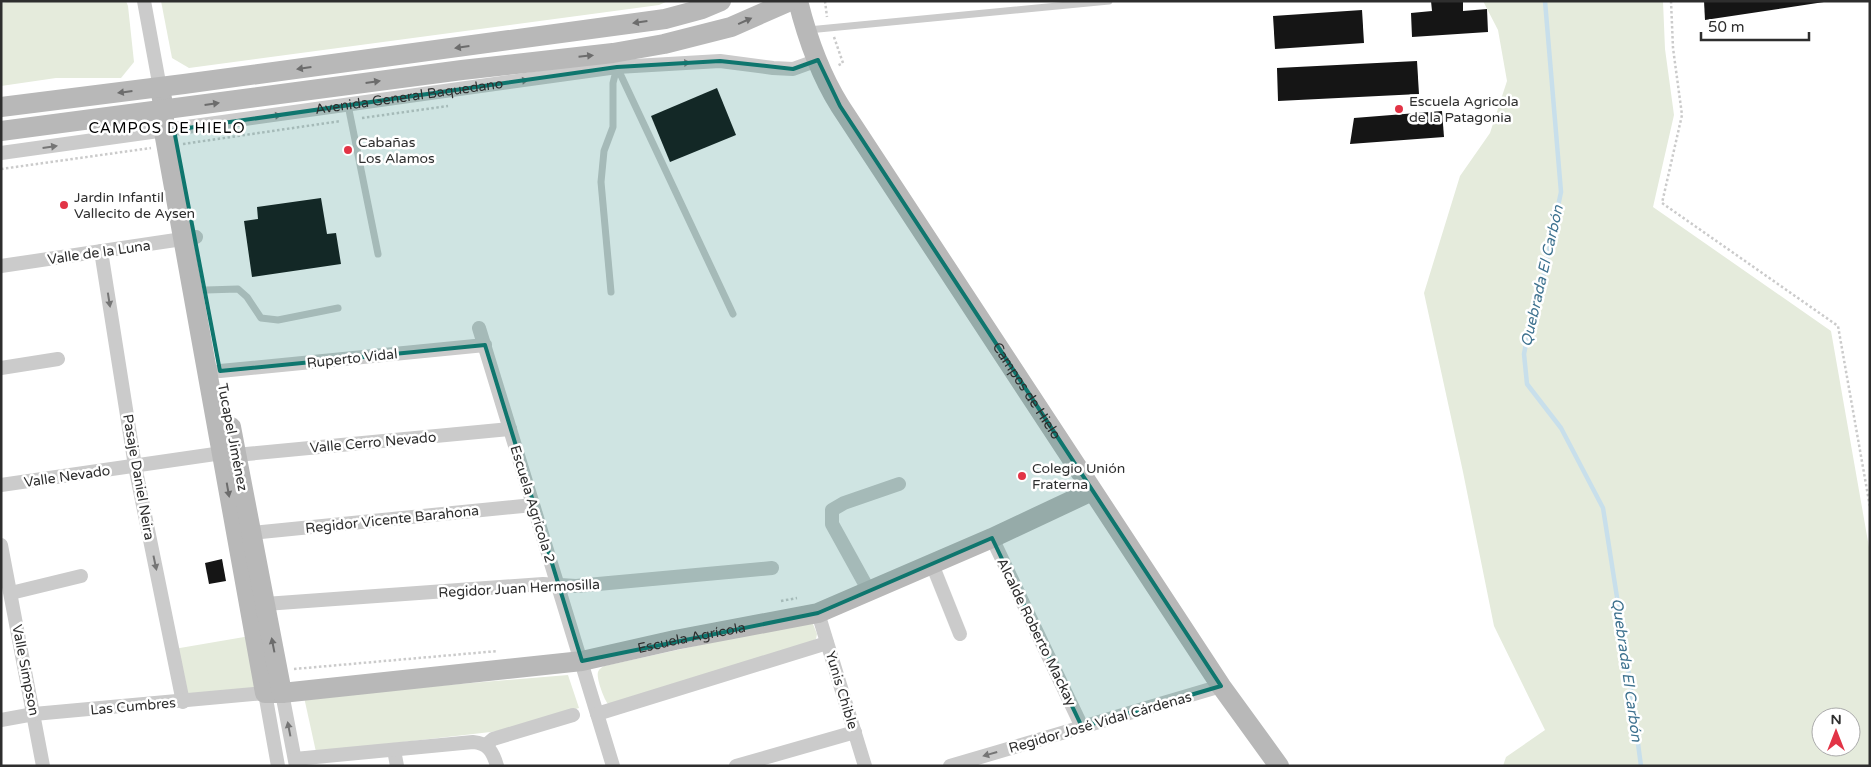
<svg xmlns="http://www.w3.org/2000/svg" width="1871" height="767" viewBox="0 0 1871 767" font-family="'Varela Round',sans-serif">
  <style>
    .green { fill: #e5ebdc; fill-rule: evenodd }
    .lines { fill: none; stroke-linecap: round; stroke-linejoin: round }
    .stream { stroke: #c8dfeb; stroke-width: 4.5 }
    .building { fill: #151515 }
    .path { stroke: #cbcbcb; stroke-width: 2.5; stroke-dasharray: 2.5 2.5; stroke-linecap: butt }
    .lane { stroke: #cbcbcb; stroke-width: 7 }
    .street { stroke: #cbcbcb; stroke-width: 14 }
    .secondary { stroke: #b8b8b8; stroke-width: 20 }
    .oneway { fill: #6c6c6c }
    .oneway2 { fill: #757575 }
    .marked { fill: #0f766e; fill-opacity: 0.2; stroke: #0f766e; stroke-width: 4; stroke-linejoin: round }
    .poi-dot { fill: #e23446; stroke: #fff; stroke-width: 2 }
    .labels { text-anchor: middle; stroke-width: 5; stroke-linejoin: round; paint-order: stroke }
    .street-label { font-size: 14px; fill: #2e2e2e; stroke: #fff }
    .poi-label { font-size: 14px; fill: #2e2e2e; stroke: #fff; text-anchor: start }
    .neighbourhood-label { font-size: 15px; letter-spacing: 1px; fill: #000; stroke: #fff }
    .water-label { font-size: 15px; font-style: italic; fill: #3e728f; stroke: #fff }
  </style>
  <rect width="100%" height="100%" fill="#fff"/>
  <g class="green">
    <path d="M13,1H126L128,6L134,62L121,78H56L1,86V3Z"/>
    <path d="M161,1H668L659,5L189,68L172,58Z"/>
    <path d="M1483,1H1663L1665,49L1674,115L1653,207L1831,331L1870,553V766H1503L1506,757L1545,730L1494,626L1463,472L1424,293L1460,176L1490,133L1507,81L1498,30ZM1821,717H1851V747H1821Z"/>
    <path d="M805,622L813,624L817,634L816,639L805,644L608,704C604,699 596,678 598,672C599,669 601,668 604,666Z"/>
    <path d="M250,636L260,689L185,698L174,649Z"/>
    <path d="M568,675L579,708L508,730L316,752L304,697Z"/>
  </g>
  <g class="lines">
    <path class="stream" d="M1545,1L1561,192L1539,297L1530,323L1524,354L1527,384L1561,428L1603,508L1627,661L1641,766"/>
  </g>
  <g class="building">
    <path d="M1431,1H1463V11L1487,9L1488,32L1412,37L1411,13L1432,11Z"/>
    <path d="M1704,1H1823L1824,2L1705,20Z"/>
    <path d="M1362,10L1364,43L1275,49L1273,16Z"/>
    <path d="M1417,61L1419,94L1278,101L1277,68Z"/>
    <path d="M717,88L736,135L670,162L651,116Z"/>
    <path d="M1442,111L1444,137L1350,144L1354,118Z"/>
    <path d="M321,198L327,234L336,233L341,264L252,277L244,221L258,219L257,207Z"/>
    <path d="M222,559L226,581L209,584L205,563Z"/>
  </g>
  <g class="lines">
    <g class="path">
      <path d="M825,1L827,17"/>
      <path d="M1671,1L1673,48L1682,115L1662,203L1838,326L1870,507"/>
      <path d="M834,37L843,63L837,66"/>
      <path d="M362,118L448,106"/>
      <path d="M183,144L341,121"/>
      <path d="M1,169L151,148"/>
      <path d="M781,601L797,598"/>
      <path d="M294,669L498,651"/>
    </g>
    <g class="lane">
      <path d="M808,30L1109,1"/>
      <path d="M617,67L733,314"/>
      <path d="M348,105L378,254"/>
      <path d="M206,290L238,289L247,297L261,318L278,320L338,308"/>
      <path d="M611,292L601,182L604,151L613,127V83L617,67"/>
    </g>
    <g class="street">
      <path d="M144,1L160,88"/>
      <path id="s1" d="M1,153L617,67L720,61L773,68L793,69L818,60"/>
      <path d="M101,251L135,466L183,702"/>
      <path d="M1,266L196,237"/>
      <path d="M479,328L613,766"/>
      <path d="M1,368L58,359"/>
      <path d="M220,371L485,345"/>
      <path d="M236,455L510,429"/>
      <path d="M1,485L222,453"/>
      <path d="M251,533L533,505"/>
      <path d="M992,538L1082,727"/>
      <path d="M1,545L43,766"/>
      <path d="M932,564L960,634"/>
      <path d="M869,591L832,524V510L844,503L899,484"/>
      <path d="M11,593L81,576"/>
      <path d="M265,604L543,584L576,586L772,568"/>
      <path d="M818,613L865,766"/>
      <path d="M282,693L296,766"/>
      <path d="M597,714L827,643"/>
      <path d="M1,720L34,714L265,693L278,766"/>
      <path d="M486,745L493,739L573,715"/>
      <path d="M394,750L397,766"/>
      <path d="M295,759L473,742C488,743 493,752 497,766"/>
      <path d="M736,766L855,732"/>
      <path d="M950,766L1221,686"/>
    </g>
    <g class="secondary">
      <path id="s2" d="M798,1C807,37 820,74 840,106L1221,686L1279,766"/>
      <path id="s3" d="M160,88L164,110V132L265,693H282L582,661L675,640L818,613L992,538L1092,491"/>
      <path d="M1,107L184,84L665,19L702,9L721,1"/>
      <path d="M1,131L462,70L613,53L664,44L731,27L790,1"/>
      <path d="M231,427L282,693"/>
    </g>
  </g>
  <defs><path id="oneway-solid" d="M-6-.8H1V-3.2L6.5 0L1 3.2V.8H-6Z" transform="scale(1.25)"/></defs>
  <g class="oneway">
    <use href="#oneway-solid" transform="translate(745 21) rotate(-24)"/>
    <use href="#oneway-solid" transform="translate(640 22) rotate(172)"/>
    <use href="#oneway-solid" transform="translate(462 47) rotate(172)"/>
    <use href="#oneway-solid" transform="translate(586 56) rotate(-6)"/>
    <use href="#oneway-solid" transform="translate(304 68) rotate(172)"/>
    <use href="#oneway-solid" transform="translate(373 82) rotate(-8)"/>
    <use href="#oneway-solid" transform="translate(125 92) rotate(173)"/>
    <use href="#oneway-solid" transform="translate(212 104) rotate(-8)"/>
    <use href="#oneway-solid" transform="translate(228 490) rotate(80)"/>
    <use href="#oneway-solid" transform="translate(273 645) rotate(-101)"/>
  </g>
  <g class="oneway2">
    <use href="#oneway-solid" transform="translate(683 63) rotate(-3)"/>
    <use href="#oneway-solid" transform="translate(521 81) rotate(-8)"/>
    <use href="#oneway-solid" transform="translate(274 116) rotate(-8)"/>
    <use href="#oneway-solid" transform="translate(50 147) rotate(-8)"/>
    <use href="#oneway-solid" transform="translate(109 300) rotate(81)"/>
    <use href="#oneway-solid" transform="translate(155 563) rotate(78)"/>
    <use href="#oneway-solid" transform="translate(289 729) rotate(-101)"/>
    <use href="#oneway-solid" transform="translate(990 754) rotate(164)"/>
  </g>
  <path class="marked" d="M818,60L840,106L1221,686L1082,727L992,538L818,613L582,661L485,345L220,371L174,130L617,67L720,61L793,69Z"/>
  <g class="poi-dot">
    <circle cx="1399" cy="109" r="5"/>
    <circle cx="348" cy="150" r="5"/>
    <circle cx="64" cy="205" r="5"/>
    <circle cx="1022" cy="476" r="5"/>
  </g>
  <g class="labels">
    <g class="street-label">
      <text dy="5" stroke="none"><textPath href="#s1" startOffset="412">Avenida General Baquedano</textPath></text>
      <text transform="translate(99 252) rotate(-8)" y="5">Valle de la Luna</text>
      <text transform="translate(352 358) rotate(-6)" y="5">Ruperto Vidal</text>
      <text dy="5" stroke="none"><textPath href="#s2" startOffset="454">Campos de Hielo</textPath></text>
      <text transform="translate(233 437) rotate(79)" y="5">Tucapel Jiménez</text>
      <text transform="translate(373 442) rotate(-5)" y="5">Valle Cerro Nevado</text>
      <text transform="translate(67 476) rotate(-8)" y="5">Valle Nevado</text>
      <text transform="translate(139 477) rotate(80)" y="5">Pasaje Daniel Neira</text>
      <text transform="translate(533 504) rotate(73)" y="5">Escuela Agrícola 2</text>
      <text transform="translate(392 519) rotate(-6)" y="5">Regidor Vicente Barahona</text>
      <text transform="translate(519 588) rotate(-3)" y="5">Regidor Juan Hermosilla</text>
      <text transform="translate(1037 632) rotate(64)" y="5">Alcalde Roberto Mackay</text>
      <text dy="5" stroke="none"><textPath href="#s3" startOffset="1045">Escuela Agrícola</textPath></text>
      <text transform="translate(26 670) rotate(79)" y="5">Valle Simpson</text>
      <text transform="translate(842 690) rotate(73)" y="5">Yunis Chible</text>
      <text transform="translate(133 706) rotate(-5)" y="5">Las Cumbres</text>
      <text transform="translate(1100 722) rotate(-16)" y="5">Regidor José Vidal Cárdenas</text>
    </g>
    <g class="poi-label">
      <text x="1409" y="106">Escuela Agricola<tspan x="1409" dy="16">de la Patagonia</tspan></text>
      <text x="358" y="147">Cabañas<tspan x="358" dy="16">Los Alamos</tspan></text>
      <text x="74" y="202">Jardin Infantil<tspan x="74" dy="16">Vallecito de Aysen</tspan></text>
      <text x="1032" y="473">Colegio Unión<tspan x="1032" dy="16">Fraterna</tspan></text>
    </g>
    <g class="neighbourhood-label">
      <text x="167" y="133">CAMPOS DE HIELO</text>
    </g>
    <g class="water-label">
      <text transform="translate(1542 276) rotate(-77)" y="5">Quebrada El Carbón</text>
      <text transform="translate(1627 670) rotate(82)" y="5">Quebrada El Carbón</text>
    </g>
  </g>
  <rect width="1871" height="767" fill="none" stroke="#2e2e2e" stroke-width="5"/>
  <g transform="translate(1836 732)"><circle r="24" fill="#ffffff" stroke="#ababab"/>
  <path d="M0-4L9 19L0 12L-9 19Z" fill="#e23446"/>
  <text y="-8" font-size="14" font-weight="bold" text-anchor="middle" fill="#2e2e2e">N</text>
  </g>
  <path d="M1701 32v8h108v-8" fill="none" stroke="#2e2e2e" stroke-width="2.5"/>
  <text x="1708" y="32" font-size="15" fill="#2e2e2e" stroke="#ffffff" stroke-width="4" paint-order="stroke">50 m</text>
</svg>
